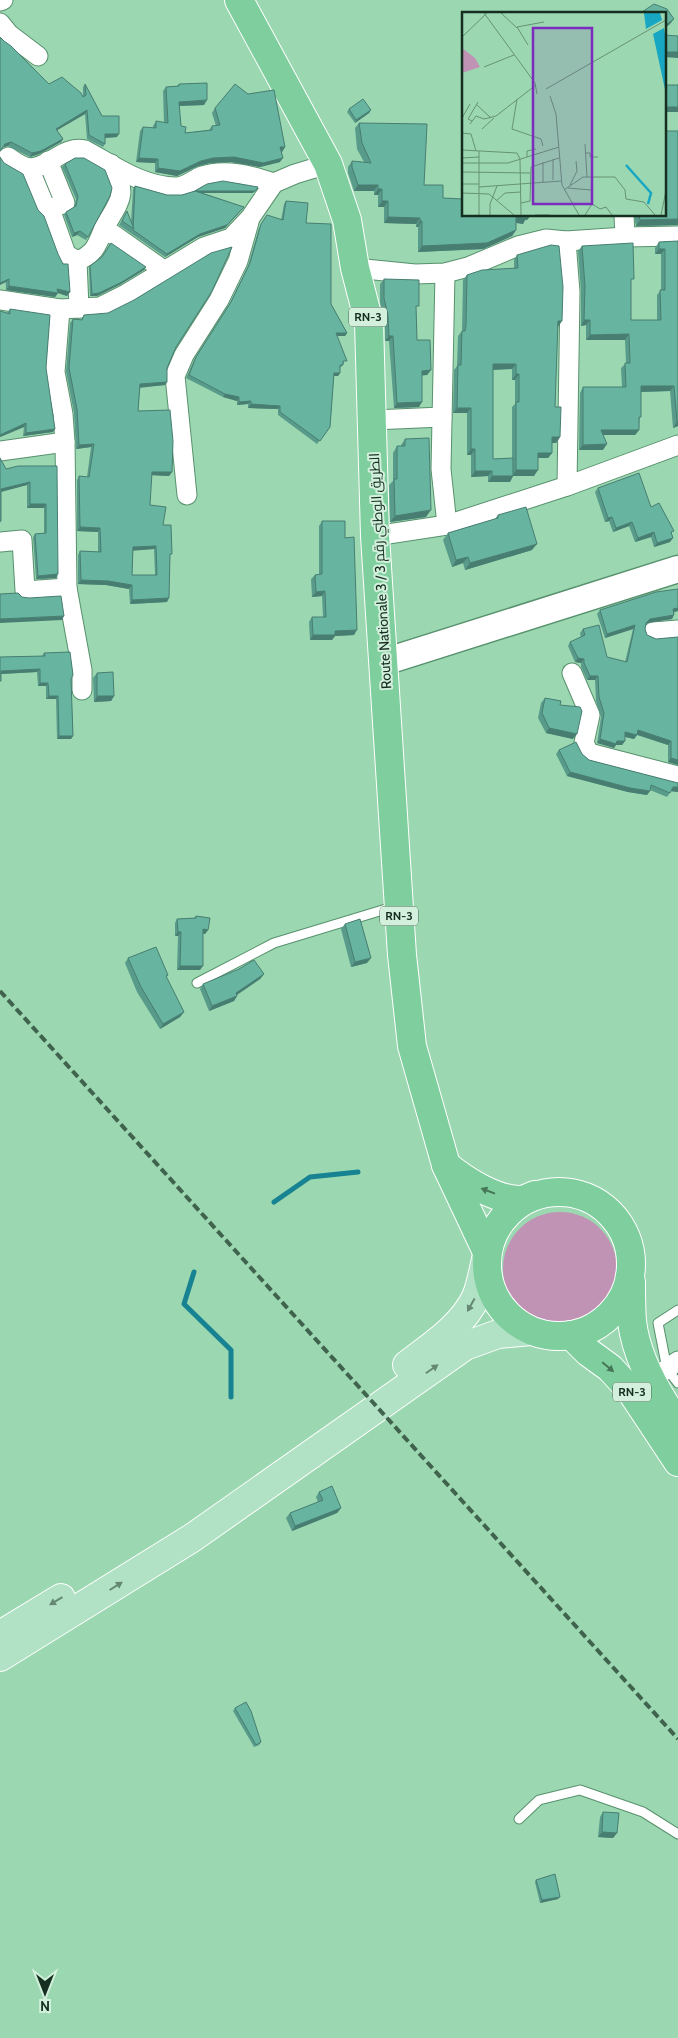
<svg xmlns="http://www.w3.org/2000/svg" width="678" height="2038" viewBox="0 0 678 2038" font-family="Cabin,Cairo,sans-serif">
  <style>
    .green { fill: #c093b4 }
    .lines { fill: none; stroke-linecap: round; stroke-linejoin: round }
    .stream { stroke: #178392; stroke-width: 5 }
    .lane-casing { stroke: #57916d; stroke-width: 11 }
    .street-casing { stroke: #57916d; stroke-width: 21 }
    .secondary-casing { stroke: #57916d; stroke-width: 29 }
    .primary-casing { stroke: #fff; stroke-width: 30 }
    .highway-casing { stroke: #fff; stroke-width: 30 }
    .lane { stroke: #fff; stroke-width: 9 }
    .street { stroke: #fff; stroke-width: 19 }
    .secondary { stroke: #fff; stroke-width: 26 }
    .primary { stroke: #b2e2c5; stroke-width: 28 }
    .highway { stroke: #7fcf9e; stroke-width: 28 }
    .rail { stroke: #40634d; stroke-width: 4; stroke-dasharray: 8 4; stroke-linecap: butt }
    .wall { fill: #599b8a; fill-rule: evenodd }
    .shaded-wall { fill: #487e71 }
    .building { fill: #67b4a1; stroke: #487e71; fill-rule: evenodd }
    .oneway { fill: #457658 }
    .oneway2 { fill: #648872 }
    .labels { text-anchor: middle; stroke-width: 4; stroke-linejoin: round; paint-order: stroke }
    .shield { fill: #d2f0dc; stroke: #4e6858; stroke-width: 1 }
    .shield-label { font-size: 12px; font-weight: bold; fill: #162e1f }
    .street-label { font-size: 14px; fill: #162e1f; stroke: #d2f0dc }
    .inset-river { fill: none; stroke: #17a7c3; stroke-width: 2.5 }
    .inset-road { fill: none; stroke: #669376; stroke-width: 1 }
    .view { fill: #7b2cbf; fill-opacity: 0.15; stroke: #7b2cbf; stroke-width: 2.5 }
    .inset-edge { fill: none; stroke: #162e1f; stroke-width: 2.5 }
  </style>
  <rect width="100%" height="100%" fill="#9bd7b0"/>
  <circle class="green" cx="560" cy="1269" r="57"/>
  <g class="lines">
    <g class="stream">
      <path d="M274,1202L310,1177L358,1172"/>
      <path d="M194,1272L184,1304L231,1350V1397"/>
    </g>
    <defs>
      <g id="lane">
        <path d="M197,983L274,943L396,906"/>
        <path d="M678,1310L658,1323L667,1369L678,1383"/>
        <path d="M519,1819L539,1800L580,1790L643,1812L678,1834"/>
      </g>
      <g id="street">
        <path d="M0,1L3,0"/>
        <path d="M0,23L9,34L38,56"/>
        <path d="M8,157C14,161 22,167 29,168C50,168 63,145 85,150C113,165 144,188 178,187C187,186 194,179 202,176C226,168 252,176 274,183"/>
        <path d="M48,161L65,203L50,209"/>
        <path d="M111,164C129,195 120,200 104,228L165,271"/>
        <path d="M29,168L46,209H50L66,254L77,261"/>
        <path d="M624,215L625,237"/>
        <path d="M566,241L570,292L567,486"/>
        <path d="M355,268L415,274L445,273L468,267L518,246L546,239L566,241L625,237L678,236"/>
        <path d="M445,273L441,469L447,525"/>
        <path d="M0,300L60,309L100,307L126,294L204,247L231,238L250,218L274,183L295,174L328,164"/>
        <path d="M79,308L77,261C95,254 97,245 104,228"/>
        <path d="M60,309L55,372L63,414L65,442L67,588L82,670V690"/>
        <path d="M373,420L442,417"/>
        <path d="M0,451L65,442"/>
        <path d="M187,495L175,376L184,355L219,300L238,261L249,222"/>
        <path d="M375,536L447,525L567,486L678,445"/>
        <path d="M0,542L22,540L25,591L67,588"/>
        <path d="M653,632L678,630"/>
        <path d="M572,673L590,715L584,743L589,753L678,776"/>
        <path d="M651,1380L678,1361"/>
      </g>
      <path id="secondary" d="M384,662L678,569"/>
      <g id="primary">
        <path d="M407,1365C431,1346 463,1326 476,1297C481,1285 483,1272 486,1259"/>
        <path d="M0,1635L61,1598"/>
        <path d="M0,1657L192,1538L465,1346L498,1334L531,1331"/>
      </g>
      <g id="highway">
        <path d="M239,0L328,164L347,220L355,268L369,322L375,536L402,955L412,1046L446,1165L487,1252"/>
        <path d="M446,1165C464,1180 495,1200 520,1200C524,1200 530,1197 535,1195"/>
        <circle cx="559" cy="1264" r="72"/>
        <path d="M631,1282C631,1295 631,1308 632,1321C636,1358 657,1394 678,1424"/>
        <path d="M571,1335L588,1352L610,1368L631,1391L678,1462"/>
      </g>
    </defs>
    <use href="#lane" class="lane-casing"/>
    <use href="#street" class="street-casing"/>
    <use href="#secondary" class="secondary-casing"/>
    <use href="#primary" class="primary-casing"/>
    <use href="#highway" class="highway-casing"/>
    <use href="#lane" class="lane"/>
    <use href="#street" class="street"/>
    <use href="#secondary" class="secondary"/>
    <use href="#primary" class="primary"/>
    <use href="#highway" class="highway"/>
    <path class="rail" d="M0,991L678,1739"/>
  </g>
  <g class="wall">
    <path d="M49,84L83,97V87L85,84L102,116L117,137L105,138V144L103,147L87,139L85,114L57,130L63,139L61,142L39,154L30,157L8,146L3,147Z"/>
    <path d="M179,84L204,105L179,106L181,126L185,133L209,130L212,126H216L212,113L215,108L285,147L282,152H281L280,162L260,167L231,162L210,163L198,166L177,176L155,172V163L136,162L140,131L143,127L153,128V126L156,121L164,123L163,91L166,87L177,86Z"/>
    <path d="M349,109L371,110L369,113L355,123L347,112Z"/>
    <path d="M359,123L424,185L443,198L531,215L527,220H525L523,224L516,223V230L512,236L483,249L418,252V227H416V224L384,223V207H378V195H374V191H354L348,173V167L352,161L364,162L357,149L355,128Z"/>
    <path d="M0,157L70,292L67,296L58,293L55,297L6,290Z"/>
    <path d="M75,158L88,237L86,240L77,235L72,237L64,215L66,212L74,207L76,199L62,167L65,164Z"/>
    <path d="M135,186L167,195H182L195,191L253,193H203L244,207L225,228L198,237L165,257L119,225L127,211L131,222L133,189Z"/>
    <path d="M286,201L306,223L331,304L347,333L345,336H337L344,364H343V365L340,368V373L338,376H334L330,427L317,444L278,415V409L248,408V404L237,405V401L223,397L186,378L194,360L229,305L248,266L259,228L265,218L267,215L281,220L284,204Z"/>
    <path d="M634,215H664L678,225L636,226Z"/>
    <path d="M678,241V426L673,428L670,391L641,392L639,430L635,435H603V450H579L580,393L583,387H622L621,368L626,363L625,340H586V325L581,326V291L578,251L582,246L631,283V320H657V295L661,290V254H655V248L659,242Z"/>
    <path d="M517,255L558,327H557L555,407L560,437L556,443H552V453L548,458H538L534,476H513L510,482H488V476L471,477V455H467V413H453L454,370L457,366L458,336L462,331L463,280L467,275L514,269V260ZM512,369V380H515V404L512,407V458L493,459V370Z"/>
    <path d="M90,266L144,270L121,284L97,296H90L89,268Z"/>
    <path d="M384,279L416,310L417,340L431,370L427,375H422L419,407L394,408L389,341H385V321L380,303V284Z"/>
    <path d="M10,309L46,368L53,432L23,436L24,427L0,437V311L7,313Z"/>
    <path d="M84,315L176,347L167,368V382L165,385L140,387L138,411L172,472L169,476L151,475L150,505L163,525L170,557L167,602L130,604L129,589L106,585L78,584V555L80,551L98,552V532L77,531V480L79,476L87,477L91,447L76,449L74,413L66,371L70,323L73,319L81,320ZM154,549L155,575H132L133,550Z"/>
    <path d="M405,439L426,517L390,522L389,485L393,481V453L397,446H401V445Z"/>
    <path d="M0,458L6,469L57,466L56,578L36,579L33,537L35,534L44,533V508H27V485L1,492V521L0,523Z"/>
    <path d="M598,488L651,507L672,533L670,542L654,547L651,537L635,542L629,526L613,532L609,521L605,522L595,492Z"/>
    <path d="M498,515L532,550L465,570L463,563L452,567L443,540L448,533L495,519Z"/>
    <path d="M322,521L345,538L354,635L335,636L332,640H310L309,622L312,617H323L322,596L312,597L311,579L315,575L319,574V526Z"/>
    <path d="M678,589V611L674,612L672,619L647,623L646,624L645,629L647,635L656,639L678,637V765L668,762V745L637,735L634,739L625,737V741L622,745H616L614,748L597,743L601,717L596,701L595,680H587L581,667V663L575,662L568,646L570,642L581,637L580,633L583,629L607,657L625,662L633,629L605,638L597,614L600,610Z"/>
    <path d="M44,653L71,679L73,736L71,739H57L56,699H46V686H38L37,672L1,674L0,657L42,656Z"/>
    <path d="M97,673L114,696L111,701L94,702L93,678Z"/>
    <path d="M545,698L560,705L573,739L546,733L538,718L541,703Z"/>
    <path d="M559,750L582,754L589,760L678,783V792L671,791L667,797L650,790L647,795L628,792L567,776L556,754Z"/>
    <path d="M196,916L208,930L205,934H203L200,970H177L178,936H175V923L177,919L194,918Z"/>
    <path d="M345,924L367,963L351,967L341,929Z"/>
    <path d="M128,958L168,975L166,978L184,1012L180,1017L160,1029L137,992L125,963Z"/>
    <path d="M264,974L260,979L237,995V996L234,1001L209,1011L200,989L203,984Z"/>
    <path d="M319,1492L341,1508L337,1513L292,1531L286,1518L290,1513L318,1502L316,1497Z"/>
    <path d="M235,1708L261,1742L259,1745L254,1747L233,1711Z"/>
    <path d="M603,1812L617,1833L613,1838L598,1837L600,1817Z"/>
    <path d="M536,1880L558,1899L540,1903L535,1882Z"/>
  </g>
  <g class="shaded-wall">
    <path d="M674,19L670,24L664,29V26Z"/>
    <path d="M664,52H678V58L664,57Z"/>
    <path d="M207,100L204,105L176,106L179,102Z"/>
    <rect x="664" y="107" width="14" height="5"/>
    <path d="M87,110L85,114L54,132L56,129Z"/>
    <path d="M371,110L369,113L355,123L356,120Z"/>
    <path d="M105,134H119L117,137L103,138Z"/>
    <path d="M63,139L61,142L39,154L30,157L32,153Z"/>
    <path d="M11,142L8,146L3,147L5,144Z"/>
    <path d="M280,147H285L282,152H277Z"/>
    <path d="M234,157L283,158L280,162L260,167L231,162L210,163L198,166L177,176L155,172L158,168L201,161L213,158Z"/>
    <path d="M139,158L158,159L155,163L136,162Z"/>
    <path d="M358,185H378L374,191H354Z"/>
    <path d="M378,189H382L378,195H374Z"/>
    <path d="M195,191H255L253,193H193Z"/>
    <path d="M382,201H388L384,207H378Z"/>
    <path d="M244,207L225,228L198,237L165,257L167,254Z"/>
    <path d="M527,215H531L527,220H525L523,224L512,222L516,216Z"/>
    <path d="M388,217L420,218L416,224L384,223Z"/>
    <path d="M678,219V225L636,226L640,220Z"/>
    <path d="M420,221H422L418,227H416Z"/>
    <path d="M516,230L512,236L483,249L418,252L422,246Z"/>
    <path d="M80,231L77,235L72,237L74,233Z"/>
    <path d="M659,249H665L661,254H655Z"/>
    <path d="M146,267L144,270L121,284L97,296H90L92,294Z"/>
    <path d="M9,279L6,282L0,285V283Z"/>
    <path d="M9,286L58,293L55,297L6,290Z"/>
    <path d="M57,289L70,292L67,296L55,292Z"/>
    <path d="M584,320H590L586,325L581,326Z"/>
    <path d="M558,321H562L558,327H554Z"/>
    <path d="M336,333H347L345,336H333Z"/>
    <path d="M629,334L625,340H586L590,335Z"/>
    <path d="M389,336H393L389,341H385Z"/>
    <path d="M493,364H516L512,369L489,370Z"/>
    <path d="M431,370L427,375L418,376L422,371Z"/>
    <path d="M334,373H340L338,376H332Z"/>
    <path d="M516,374H519L515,380H512Z"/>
    <path d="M167,382L165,385L138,388L140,384Z"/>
    <path d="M641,386H674L670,391L637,392Z"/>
    <path d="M225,394L239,397L237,401L223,397Z"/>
    <path d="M251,401L248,404L237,405L239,402Z"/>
    <path d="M422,402L419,407L394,408L397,403Z"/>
    <path d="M251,404L280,406L278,409L248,408Z"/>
    <path d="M457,408H471L467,413H453Z"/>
    <path d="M677,422H678V426L673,428Z"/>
    <path d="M26,423L24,427L0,437V435Z"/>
    <path d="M55,429L53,432L23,436L26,433Z"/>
    <path d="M601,430H639L635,435H597Z"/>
    <path d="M552,437H560L556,443H548Z"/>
    <path d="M94,444L91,447L76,449L79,445Z"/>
    <path d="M607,444L603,450H579L583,445Z"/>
    <path d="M471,449H475L471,455H467Z"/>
    <path d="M538,453H552L548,458H534Z"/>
    <path d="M516,470H538L534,476H512Z"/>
    <path d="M475,471H492L488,476L471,477Z"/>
    <path d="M152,472H172L169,476L149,475Z"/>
    <path d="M492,476H513L510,482H488Z"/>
    <path d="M30,482L27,485L0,492L1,489Z"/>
    <path d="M30,504H46L44,508H27Z"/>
    <path d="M431,510L426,517L390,522L395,516Z"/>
    <path d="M612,517L609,521L605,522L608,518Z"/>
    <path d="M632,522L629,526L613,532L616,528Z"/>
    <path d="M80,527L100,528L98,532L77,531Z"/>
    <path d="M654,532L651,537L635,542L638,538Z"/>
    <path d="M673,538L670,542L654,547L657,543Z"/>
    <path d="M537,544L532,550L465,570L470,563Z"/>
    <path d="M156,546L154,549L130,551L133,547Z"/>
    <path d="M468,557L463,563L452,567L456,560Z"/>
    <path d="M58,574L56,578L36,579L38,576Z"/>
    <path d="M81,580L108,581L132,585L129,589L106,585L78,584Z"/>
    <path d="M325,591L322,596L312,597L316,592Z"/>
    <path d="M169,598L167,602L130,604L132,600Z"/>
    <path d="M678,608V611L671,613L673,609Z"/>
    <path d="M674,615L672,619L647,623L643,627L650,619Z"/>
    <path d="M64,616L62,620L0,623V619Z"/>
    <path d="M635,625L633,629L605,638L607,634Z"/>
    <path d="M357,630L354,635L335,636L332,640H310L313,635L335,631Z"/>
    <path d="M578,658L584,659L581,663L575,662Z"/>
    <path d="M40,669L37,672L0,674L1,671Z"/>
    <path d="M590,676H598L595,680H587Z"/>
    <path d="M40,683H48L46,686H38Z"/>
    <path d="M49,696H58L56,699H46Z"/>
    <path d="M97,696H114L111,701L94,702Z"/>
    <path d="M549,728L577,734L573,739L546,733Z"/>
    <path d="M638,730L671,741L668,745L635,734Z"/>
    <path d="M625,732L637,735L634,739L622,736Z"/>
    <path d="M59,736H73L71,739H57Z"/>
    <path d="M600,739L617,741H625L622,745H616L614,748L597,743Z"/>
    <path d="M671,758L678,760V765L668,762Z"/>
    <path d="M570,772L650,791L647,795L628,792L567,776Z"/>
    <path d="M673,787H678V792L670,791Z"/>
    <path d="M203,929L208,930L205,934L200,933Z"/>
    <path d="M178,932H181L178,936H175Z"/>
    <path d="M371,958L367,963L351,967L355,962Z"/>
    <path d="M180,966H203L200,970H177Z"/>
    <path d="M264,974L260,979L232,998L236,993Z"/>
    <path d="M237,996L234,1001L209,1011L212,1006Z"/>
    <path d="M184,1012L180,1017L160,1029L163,1024Z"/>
    <path d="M341,1508L337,1513L292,1531L295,1526Z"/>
    <path d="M602,1832L617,1833L613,1838L598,1837Z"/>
    <path d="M560,1897L558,1899L540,1903L542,1900Z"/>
  </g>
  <g class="building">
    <path d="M654,4L667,9L674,19L664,26V14H639Z"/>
    <path d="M664,35L678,36V52H664Z"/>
    <path d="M0,37L4,41L11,46L49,84L62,77L81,93L83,97L86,95L85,84L102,116H119V134H105V144L89,135L87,110L56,129L63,139L41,151L32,153L11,142L5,144L0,151Z"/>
    <path d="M207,83V100L179,102L181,126L186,127L185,133L212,130V126L220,125L215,108L235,84L248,94L274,90L285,147H280L283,158L263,163L234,157L213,158L201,161L180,171L158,168V159L139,158L143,127L156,128V121L168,123L166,87L179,86V84Z"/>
    <rect x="664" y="85" width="14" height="22"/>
    <path d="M363,99L371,110L356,120L349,109Z"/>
    <path d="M359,123L427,124L424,185H443V198L463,199V215H527V218L516,216V230L487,243L422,246V221H420V218L388,217V201H382V189H378V185H358L352,167V161L371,163L362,143Z"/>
    <path d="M664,131H678V219L640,220L639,215H664Z"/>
    <path d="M0,157L4,163L23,174L38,210L44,216L58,254L63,264H68L70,292L57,289L58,293L9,286V279L0,283Z"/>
    <path d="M75,158H84L105,170L112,188L110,196L88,237L80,231L74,233L66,212L76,206L78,196L65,164Z"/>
    <path d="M223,181L258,187L255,191H195L207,184Z"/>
    <path d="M135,186L167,195H182L195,191L244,207L227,225L200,234L167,254L133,230Z"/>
    <path d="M286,201L308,203L306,223L331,224V304L347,333H336L347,361H343V365H340V373H334L330,427L320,441L280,412V406L251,404V401L239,402V397L225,394L189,375L196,357L231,302L250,263L261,224L267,215L283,220Z"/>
    <path d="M127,211L134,229L122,221Z"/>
    <path d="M678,241V422H677L674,386H641V417H639V430H601L607,444L583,445V387H626L625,363H630L629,334L590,335V320H584L585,286L582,246L633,243L634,279H631V320H661L660,290H665V249H659V242Z"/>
    <path d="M111,243L146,267L122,282L99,293L92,294L90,266L102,257Z"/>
    <path d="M551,245L559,246L563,287L562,321H558L555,407H561L560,437H552V453H538V470H516V402H519V374H516V364H493V459L513,458V476H492V471H475V449H471V408H457L458,365H461L462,331H465L466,325L467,275L482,270L518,268L517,255Z"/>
    <path d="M232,247L212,291L176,347L167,368V382L140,384L138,411L170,410L173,441L172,472H152L150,505L166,507L163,525H171L172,554H170L169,598L132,600V585L108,581L81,580L80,551L101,552L100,528L80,527L79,476L89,477L94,444L79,445L77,409L69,368L73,319L82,320L84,315L108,313L134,300L211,253ZM156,546L157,575H132L133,547Z"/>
    <path d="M384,279L419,280V306H416L417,340H430L431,370L422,371V402L397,403L393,336H389L388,316L384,298Z"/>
    <path d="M10,309L50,315L46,368L55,429L26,433V423L0,435V311L10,314Z"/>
    <path d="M429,438L431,510L395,516L394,479H397V446H405V439Z"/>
    <path d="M0,458L6,469L18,466H57L58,574L38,576L35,534L46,533V504H30V482L1,489V521H0Z"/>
    <path d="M639,473L651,507L659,503L674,531L671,532L673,538L657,543L654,532L638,538L632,522L616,528L612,517L608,518L598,488Z"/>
    <path d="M526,507L537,544L470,563L468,557L456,560L448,533L498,518V515Z"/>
    <path d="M322,521H345V538L354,537L357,630L335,631V635H313L312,617H326L325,591L316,592L315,575L322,574Z"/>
    <path d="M678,589V608L673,609L674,615L650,619L646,623L645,629L647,635L656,639L678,637V760L671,758V741L638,730L637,735L625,732V741H617L616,744L600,739L604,713L599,697L598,676H590L584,663V659L578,658L570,642L585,635L583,629L599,625L607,657L627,662L635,625L607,634L600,610L656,592Z"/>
    <path d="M18,593L22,597L29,598L61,596L64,616L0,619V594Z"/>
    <path d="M70,652L73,675L71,679L73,736H59L58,696H49L48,683H40V669L1,671V681H0V657L45,656L44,653Z"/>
    <path d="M113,672L114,696H97V673Z"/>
    <path d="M545,698L561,701L560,705L580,707L582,711L577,734L549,728L542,713Z"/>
    <path d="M576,742L582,754L589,760L678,783V787H673L670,793L651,785L650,791L630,788L570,772L559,750Z"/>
    <path d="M196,916L210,918L208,930L203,929V966H180L181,932H178L177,919L196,918Z"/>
    <path d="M360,919L371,958L355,962L345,924Z"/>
    <path d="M156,947L168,975L166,976L184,1012L163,1024L141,987L128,958Z"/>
    <path d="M254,960L264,974L236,993L237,996L212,1006L203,984L239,969Z"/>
    <path d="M332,1486L341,1508L295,1526L290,1513L323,1500L319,1492Z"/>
    <path d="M246,1702L251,1711L261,1742L256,1745L235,1708Z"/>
    <path d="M603,1812L619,1813L617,1833L602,1832Z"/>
    <path d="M555,1874L560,1897L542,1900L536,1880Z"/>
  </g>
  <defs><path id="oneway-solid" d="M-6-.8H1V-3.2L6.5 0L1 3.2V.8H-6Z" transform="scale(1.25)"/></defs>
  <g class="oneway">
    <use href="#oneway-solid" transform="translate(488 1191) rotate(-159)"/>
    <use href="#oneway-solid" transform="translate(608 1367) rotate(40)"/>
  </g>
  <g class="oneway2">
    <use href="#oneway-solid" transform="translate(471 1305) rotate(119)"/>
    <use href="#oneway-solid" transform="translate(432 1369) rotate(-35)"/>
    <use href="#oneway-solid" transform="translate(116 1586) rotate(-32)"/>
    <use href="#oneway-solid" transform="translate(56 1601) rotate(149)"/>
  </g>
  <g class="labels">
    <g class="shield">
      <rect x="349" y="307.5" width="38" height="19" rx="4"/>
      <rect x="380" y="906.5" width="38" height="19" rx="4"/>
      <rect x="613" y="1382.5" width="38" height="19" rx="4"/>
    </g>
    <g class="shield-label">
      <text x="368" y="321">RN-3</text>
      <text x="399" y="920">RN-3</text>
      <text x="632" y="1396">RN-3</text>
    </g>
    <g class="street-label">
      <text transform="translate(380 571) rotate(-93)" y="5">Route Nationale 3 / الطريق الوطني رقم 3</text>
    </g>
  </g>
  <g transform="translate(462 12)">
    <rect width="204" height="204" fill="#9bd7b0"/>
    <path d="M0,36L13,46L18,55L0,61Z" fill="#c093b4"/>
    <path d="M182,1H198L200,8L184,17ZM202,16L204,28V82L191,22Z" fill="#17a7c3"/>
    <path class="inset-river" d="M164,153L189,181L186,192"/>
    <path class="inset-road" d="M22,1L73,71L75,82M39,1L55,16M0,25L25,1M66,33L55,15L82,10M22,55L52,43M84,77L204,8M88,84L94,102L100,173L117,203M55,87L50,117L79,127L81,134M15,93L29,106M0,106L8,92M10,109L6,107L16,90M8,112L14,104L22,107L34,104L74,73M20,117L32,106M0,121L9,122L14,139M123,132L125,165M0,138L55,141L58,147L59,203M17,139V203M124,141H128V145H136M65,145V139L74,137M0,146L17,145M91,147V168M81,150V171M0,151H46L97,135M0,160L68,161M0,172H17M108,173L115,159L114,149M17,175L99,169M106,176L129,178M102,178L121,165H153L163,178L164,187L182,190L193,203M0,181L27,182L52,203M35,188L43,181L59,180M59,191L68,189L69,155L97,146M28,203V192L35,174M73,203H88M123,203L130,192L138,197L144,195L150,203M199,203L204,179"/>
    <path class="view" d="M71,16H130V192H71Z"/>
    <rect width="204" height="204" class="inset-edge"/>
  </g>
  <g transform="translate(45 1993) rotate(180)" stroke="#d2f0dc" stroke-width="4" paint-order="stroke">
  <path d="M0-4L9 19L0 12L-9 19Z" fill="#162e1f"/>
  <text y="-8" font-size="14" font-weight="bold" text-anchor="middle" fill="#162e1f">N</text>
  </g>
</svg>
